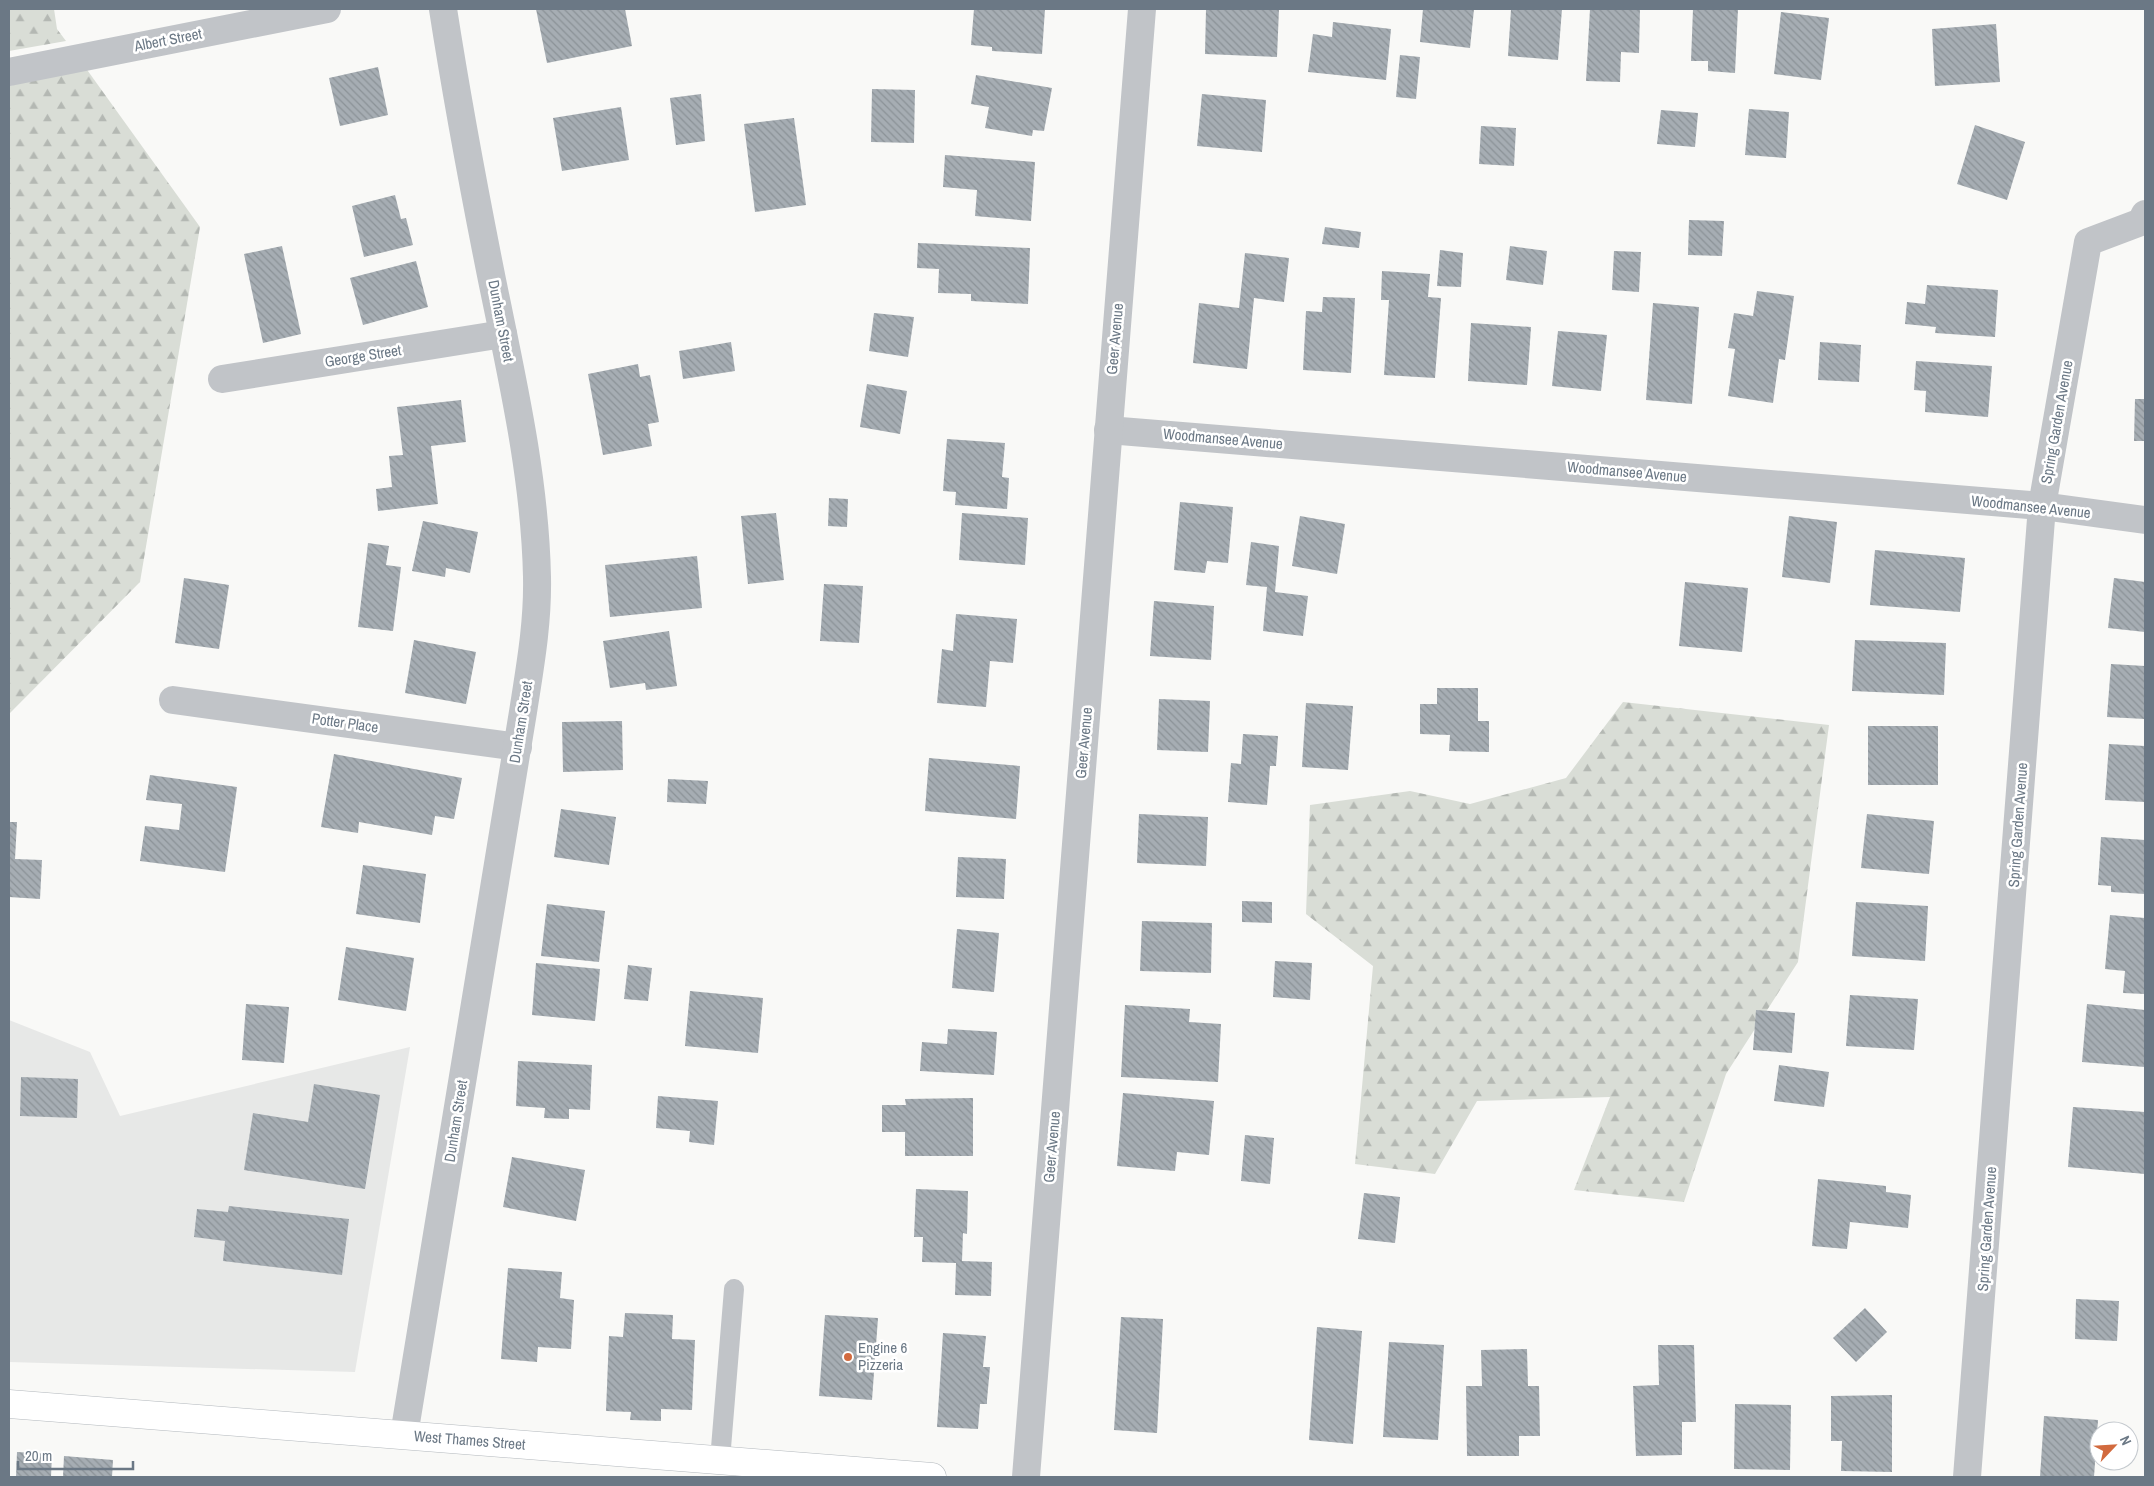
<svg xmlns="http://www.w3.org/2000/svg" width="2154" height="1486" viewBox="0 0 2154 1486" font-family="'Archivo Narrow',sans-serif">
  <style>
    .built { fill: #e7e8e7 }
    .forest { fill: url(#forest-firs) }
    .building { fill: url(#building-back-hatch) }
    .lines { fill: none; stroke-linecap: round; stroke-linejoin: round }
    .secondary-casing { stroke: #b3b8bd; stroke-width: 29 }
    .service { stroke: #c1c4c8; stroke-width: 20 }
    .minor { stroke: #c1c4c8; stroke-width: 28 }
    .tertiary { stroke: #c1c4c8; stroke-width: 28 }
    .secondary { stroke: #fff; stroke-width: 28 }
    .poi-dot { fill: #d26a3e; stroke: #fff; stroke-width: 2 }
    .labels { text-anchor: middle; stroke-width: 5; stroke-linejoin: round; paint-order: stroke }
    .street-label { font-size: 15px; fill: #6b7885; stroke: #fff }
    .poi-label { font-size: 15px; fill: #6b7885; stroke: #fff; text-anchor: start }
  </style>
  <defs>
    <pattern id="forest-firs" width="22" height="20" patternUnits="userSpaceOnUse" patternTransform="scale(1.25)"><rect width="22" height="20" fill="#d9ddd6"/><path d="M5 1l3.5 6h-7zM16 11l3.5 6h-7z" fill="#b4b8b3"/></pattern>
    <pattern id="building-back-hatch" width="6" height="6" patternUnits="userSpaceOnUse" patternTransform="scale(1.25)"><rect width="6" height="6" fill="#a6adb3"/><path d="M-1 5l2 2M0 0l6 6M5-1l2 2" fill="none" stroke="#8b9297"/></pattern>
  </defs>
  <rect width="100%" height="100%" fill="#f9f9f7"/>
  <path class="built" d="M9,1020L90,1052L120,1116L410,1047L355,1372L9,1362Z"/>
  <g class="forest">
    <path d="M9,9H54L57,29L66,41L9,51Z"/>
    <path d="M85,67L200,227L140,582L9,714V86Z"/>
    <path d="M1623,702L1829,725L1798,962L1726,1074L1684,1202L1574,1190L1610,1097L1477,1101L1435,1174L1355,1164L1373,966L1306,914L1310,805L1410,791L1470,804L1566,778Z"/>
  </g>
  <g class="building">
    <path d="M536,9H625L632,46L547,63Z"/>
    <path d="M974,9H1045L1042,54L992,51V47L971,45Z"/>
    <path d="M1206,9H1279L1277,57L1205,54Z"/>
    <path d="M1423,9H1474L1470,48L1420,42Z"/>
    <path d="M1511,9H1562L1558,60L1508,56Z"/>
    <path d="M1590,9H1640L1639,53L1621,52L1620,82L1586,81Z"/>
    <path d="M1693,9H1738L1735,73L1708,71V61H1691Z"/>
    <path d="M1781,12L1829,18L1821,80L1774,74Z"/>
    <path d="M1333,22L1391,29L1386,80L1308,72L1313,34L1332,37Z"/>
    <path d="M1996,24L2000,82L1935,86L1932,29Z"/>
    <path d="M1400,55L1420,57L1416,99L1396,97Z"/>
    <path d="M378,67L388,115L340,126L329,78Z"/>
    <path d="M976,75L1052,88L1044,131L1033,130L1032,136L985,128L989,107L971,104Z"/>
    <path d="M872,89L915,90L914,143L871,142Z"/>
    <path d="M701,94L705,141L676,145L670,98Z"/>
    <path d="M1202,94L1266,100L1262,152L1197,146Z"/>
    <path d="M621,107L629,160L562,171L553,118Z"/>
    <path d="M1749,109L1789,112L1786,158L1745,155Z"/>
    <path d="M1661,110L1698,113L1695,147L1657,144Z"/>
    <path d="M794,118L806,205L755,212L744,124Z"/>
    <path d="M1975,125L2025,142L2007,200L1957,184Z"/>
    <path d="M1481,126L1516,128L1514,166L1479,164Z"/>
    <path d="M945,155L1035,162L1031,221L975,216L977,190L943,187Z"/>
    <path d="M395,195L401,219L406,218L413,245L364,257L352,206Z"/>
    <path d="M1689,220L1724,221L1722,256L1688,255Z"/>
    <path d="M1325,227L1361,232L1359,248L1322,244Z"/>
    <path d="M918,243L1030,248L1028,304L971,301V294L938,293L939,269L917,268Z"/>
    <path d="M282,246L301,334L263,343L244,254Z"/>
    <path d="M1510,246L1547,251L1543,285L1506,280Z"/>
    <path d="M1440,250L1463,253L1461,287L1437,286Z"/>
    <path d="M1614,251L1641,252L1639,292L1612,290Z"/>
    <path d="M1245,253L1289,258L1284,302L1254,298L1247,369L1193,363L1199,303L1239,308Z"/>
    <path d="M416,261L428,307L363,325L350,278Z"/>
    <path d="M1382,271L1430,274L1428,297L1441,298L1435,378L1384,375L1389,300H1381Z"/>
    <path d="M1927,285L1998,290L1995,337L1935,333L1936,327L1905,324L1907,302L1925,304Z"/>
    <path d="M1757,291L1794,296L1785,360L1779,359L1773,403L1728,396L1735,349L1728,348L1734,313L1753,316Z"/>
    <path d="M1323,297L1355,298L1351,373L1303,370L1306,311L1322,312Z"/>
    <path d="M1653,303L1699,307L1692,404L1646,400Z"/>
    <path d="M874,313L914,317L908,357L869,351Z"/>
    <path d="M1471,323L1531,327L1527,385L1468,381Z"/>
    <path d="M1558,331L1607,335L1601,391L1552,386Z"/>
    <path d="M731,342L735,371L683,379L679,351Z"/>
    <path d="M1820,342L1861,345L1859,382L1818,380Z"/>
    <path d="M1916,361L1992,366L1988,417L1925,412L1926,391L1914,390Z"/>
    <path d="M638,364L640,377L650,375L659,422L648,424L652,446L603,455L588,374Z"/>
    <path d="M867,384L907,391L900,434L860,427Z"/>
    <path d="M2135,399H2145V441H2134Z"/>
    <path d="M461,400L466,442L431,446L438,504L378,511L376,489L392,487L389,456L403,455L397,407Z"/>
    <path d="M947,439L1005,443L1002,477L1009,478L1007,509L955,505L956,492L943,491Z"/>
    <path d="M829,498L848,499L847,527L828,526Z"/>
    <path d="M1180,502L1233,507L1228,563L1207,561L1205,573L1174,570Z"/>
    <path d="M776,513L784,580L748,584L741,516Z"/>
    <path d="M962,513L1028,518L1025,565L959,560Z"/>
    <path d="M1300,516L1345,524L1337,574L1292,566Z"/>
    <path d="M1789,516L1837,522L1830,583L1782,577Z"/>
    <path d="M423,521L478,532L470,573L446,568L445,577L412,571Z"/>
    <path d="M1251,542L1279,546L1275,592L1308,596L1303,636L1263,631L1267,587L1246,585Z"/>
    <path d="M368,543L389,546L386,565L401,567L393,631L358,627Z"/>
    <path d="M1875,550L1965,558L1960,612L1870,605Z"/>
    <path d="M697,556L702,608L610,617L605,565Z"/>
    <path d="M184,578L229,585L219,649L175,643Z"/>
    <path d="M2114,578L2145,582V632L2108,628Z"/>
    <path d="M1685,582L1748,588L1742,652L1679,646Z"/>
    <path d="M824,584L863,586L859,643L820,641Z"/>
    <path d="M1154,601L1214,606L1211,660L1150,656Z"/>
    <path d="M956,614L1017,619L1013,663L990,661L986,707L937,703L942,649L953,651Z"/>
    <path d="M669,631L677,686L646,690L645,683L610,688L603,641Z"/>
    <path d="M414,640L476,652L466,704L405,693Z"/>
    <path d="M1855,640L1946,643L1944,695L1852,691Z"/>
    <path d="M2111,664L2145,666V719L2107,717Z"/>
    <path d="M1437,688H1478V721H1489V752L1449,751L1450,735L1420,734V704H1437Z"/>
    <path d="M1159,699L1210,701L1208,752L1157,750Z"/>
    <path d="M1306,703L1353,706L1348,770L1302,767Z"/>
    <path d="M622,721L623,770L563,772L562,722Z"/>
    <rect x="1868" y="726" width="70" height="59"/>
    <path d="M1243,734L1278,736L1276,766H1270L1267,805L1228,802L1231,763L1241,764Z"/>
    <path d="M2109,744L2145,746V802L2105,800Z"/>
    <path d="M334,754L462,778L454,819L435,816L432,835L359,822L358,833L321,827Z"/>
    <path d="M929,758L1020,766L1016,819L925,811Z"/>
    <path d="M150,775L237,787L225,872L140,861L145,826L179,830L182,804L146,800Z"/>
    <path d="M668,779L708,781L706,804L667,802Z"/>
    <path d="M561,809L616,817L609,865L554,857Z"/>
    <path d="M1139,814L1208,817L1206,866L1137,863Z"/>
    <path d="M1867,814L1934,821L1929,874L1861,868Z"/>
    <path d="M9,822H17L15,859L42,860L40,899L9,897Z"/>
    <path d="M2101,837L2145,840V894L2111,892V886L2098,885Z"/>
    <path d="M958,857L1006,859L1004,899L956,897Z"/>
    <path d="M363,865L426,874L420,923L356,914Z"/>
    <path d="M1242,901L1272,902V923L1242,922Z"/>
    <path d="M1856,902L1928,906L1925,961L1852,956Z"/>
    <path d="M547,904L605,911L599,962L541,956Z"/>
    <path d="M2110,915L2145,918V994L2123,993L2125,971L2105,969Z"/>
    <path d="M1142,921L1212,923L1211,973L1140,971Z"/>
    <path d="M957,929L999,933L994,992L952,988Z"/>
    <path d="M346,947L414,958L406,1011L338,1000Z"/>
    <path d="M1275,961L1312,963L1310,1000L1273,997Z"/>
    <path d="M536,963L600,969L595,1021L532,1015Z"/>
    <path d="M628,965L652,968L648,1001L624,999Z"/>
    <path d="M690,991L763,998L758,1053L685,1046Z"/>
    <path d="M1850,995L1918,999L1914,1050L1846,1046Z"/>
    <path d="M246,1004L289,1007L284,1063L242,1060Z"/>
    <path d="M2087,1004L2145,1010V1067L2082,1062Z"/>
    <path d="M1125,1005L1190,1009L1189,1022L1221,1024L1218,1082L1121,1077Z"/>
    <path d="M1756,1010L1795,1013L1792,1053L1753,1050Z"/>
    <path d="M948,1029L997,1032L994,1075L920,1071L922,1042L947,1044Z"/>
    <path d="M518,1061L592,1065L590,1110L569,1109V1119L544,1118L545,1108L516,1106Z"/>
    <path d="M1779,1065L1829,1072L1824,1107L1774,1101Z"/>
    <path d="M21,1077L78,1079L77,1118L20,1116Z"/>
    <path d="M314,1084L380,1095L365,1189L244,1170L253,1113L308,1122Z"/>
    <path d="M1123,1093L1214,1101L1209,1155L1177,1152L1175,1171L1117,1166Z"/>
    <path d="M658,1096L718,1101L714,1145L689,1142L690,1131L656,1128Z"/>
    <path d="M973,1098V1156H905V1132H882V1105H906L905,1099Z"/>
    <path d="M2073,1107L2145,1112V1174L2068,1167Z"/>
    <path d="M1245,1135L1274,1138L1270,1184L1241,1181Z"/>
    <path d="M512,1157L585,1170L576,1221L503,1207Z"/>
    <path d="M1818,1179L1886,1186V1192L1911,1195L1908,1228L1850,1222L1847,1249L1812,1246Z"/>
    <path d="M916,1189L968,1191L967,1234L963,1233L962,1261L992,1262L991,1296L955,1295L956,1263L922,1262L923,1237H914Z"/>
    <path d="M1364,1193L1400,1197L1395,1243L1358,1239Z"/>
    <path d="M229,1206L349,1219L342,1275L223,1261L225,1241L194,1237L197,1209L228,1212Z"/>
    <path d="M508,1268L562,1272L560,1298L574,1300L571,1349L538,1347L537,1362L501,1359Z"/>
    <path d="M2076,1299L2119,1301L2117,1341L2075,1339Z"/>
    <path d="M1865,1308L1887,1332L1856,1362L1833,1338Z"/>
    <path d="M625,1313L673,1315L672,1339L695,1340L692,1410L661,1409V1421L630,1420L631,1412L606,1411L609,1336L623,1337Z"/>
    <path d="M825,1315L878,1318L872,1400L819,1396Z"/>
    <path d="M1121,1317L1163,1319L1157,1433L1114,1430Z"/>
    <path d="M1317,1327L1362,1331L1353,1444L1309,1440Z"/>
    <path d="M943,1333L986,1336L983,1367H990L987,1400V1404H980L978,1429L937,1427Z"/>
    <path d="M1389,1342L1444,1345L1438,1440L1383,1437Z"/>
    <path d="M1658,1345H1694L1696,1422H1682V1455L1636,1456L1633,1386L1659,1385Z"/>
    <path d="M1527,1349L1528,1386H1539L1540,1436H1519V1456H1467L1466,1386H1482L1481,1350Z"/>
    <path d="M1892,1395V1472L1841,1471L1842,1441H1831V1396Z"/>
    <path d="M1735,1404L1791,1405L1790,1470L1734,1469Z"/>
    <path d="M2044,1416L2098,1420L2094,1477H2040Z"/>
    <path d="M17,1452L52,1454L51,1477H16Z"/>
    <path d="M64,1456L113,1460L112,1477H63Z"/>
  </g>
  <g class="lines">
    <defs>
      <g id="secondary">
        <path id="s1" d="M9,1404L932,1477"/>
      </g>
    </defs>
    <use href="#secondary" class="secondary-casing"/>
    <path class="service" d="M720,1460L734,1289"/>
    <g class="minor">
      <path d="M9,72L327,9"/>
      <path d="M222,379L503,334"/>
      <path d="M1108,430L2042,506L2145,520"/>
      <path d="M173,700L518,747"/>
      <path d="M1026,1477L1142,9"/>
      <path d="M1967,1477L2042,506L2088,242L2141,222L2145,214"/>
    </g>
    <path class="tertiary" d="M404,1435L523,712C530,667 538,623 537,577C535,477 512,378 492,280C474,190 457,99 443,9"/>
    <use href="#secondary" class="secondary"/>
  </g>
  <circle class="poi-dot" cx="848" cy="1357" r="5"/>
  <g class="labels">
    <g class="street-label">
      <text transform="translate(168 40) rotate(-11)" y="5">Albert Street</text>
      <text transform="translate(501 321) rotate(79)" y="5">Dunham Street</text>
      <text transform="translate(1115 339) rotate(-85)" y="5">Geer Avenue</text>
      <text transform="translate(363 356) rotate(-9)" y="5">George Street</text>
      <text transform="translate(2057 422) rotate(-80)" y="5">Spring Garden Avenue</text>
      <text transform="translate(1223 439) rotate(5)" y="5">Woodmansee Avenue</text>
      <text transform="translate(1627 472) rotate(5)" y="5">Woodmansee Avenue</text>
      <text transform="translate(2031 507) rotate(6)" y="5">Woodmansee Avenue</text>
      <text transform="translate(521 722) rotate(-81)" y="5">Dunham Street</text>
      <text transform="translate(345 723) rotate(8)" y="5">Potter Place</text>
      <text transform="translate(1084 743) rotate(-85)" y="5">Geer Avenue</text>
      <text transform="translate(2018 825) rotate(-86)" y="5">Spring Garden Avenue</text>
      <text transform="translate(456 1121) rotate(-81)" y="5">Dunham Street</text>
      <text transform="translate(1052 1147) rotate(-85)" y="5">Geer Avenue</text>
      <text transform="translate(1987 1229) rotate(-86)" y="5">Spring Garden Avenue</text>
      <text dy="5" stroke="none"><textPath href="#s1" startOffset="462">West Thames Street</textPath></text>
    </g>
    <g class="poi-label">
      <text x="858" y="1353">Engine 6<tspan x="858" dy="17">Pizzeria</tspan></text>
    </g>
  </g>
  <rect width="2154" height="1486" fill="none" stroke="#6b7885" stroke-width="20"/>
  <g transform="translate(2114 1446) rotate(65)"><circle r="24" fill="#ffffff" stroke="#c4c9ce"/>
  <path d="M0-4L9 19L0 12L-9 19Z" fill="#d26a3e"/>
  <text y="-8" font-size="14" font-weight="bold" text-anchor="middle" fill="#6b7885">N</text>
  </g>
  <path d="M18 1461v8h115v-8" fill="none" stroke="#6b7885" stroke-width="2.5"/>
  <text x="25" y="1461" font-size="15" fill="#6b7885" stroke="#ffffff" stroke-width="4" paint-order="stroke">20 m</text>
</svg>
